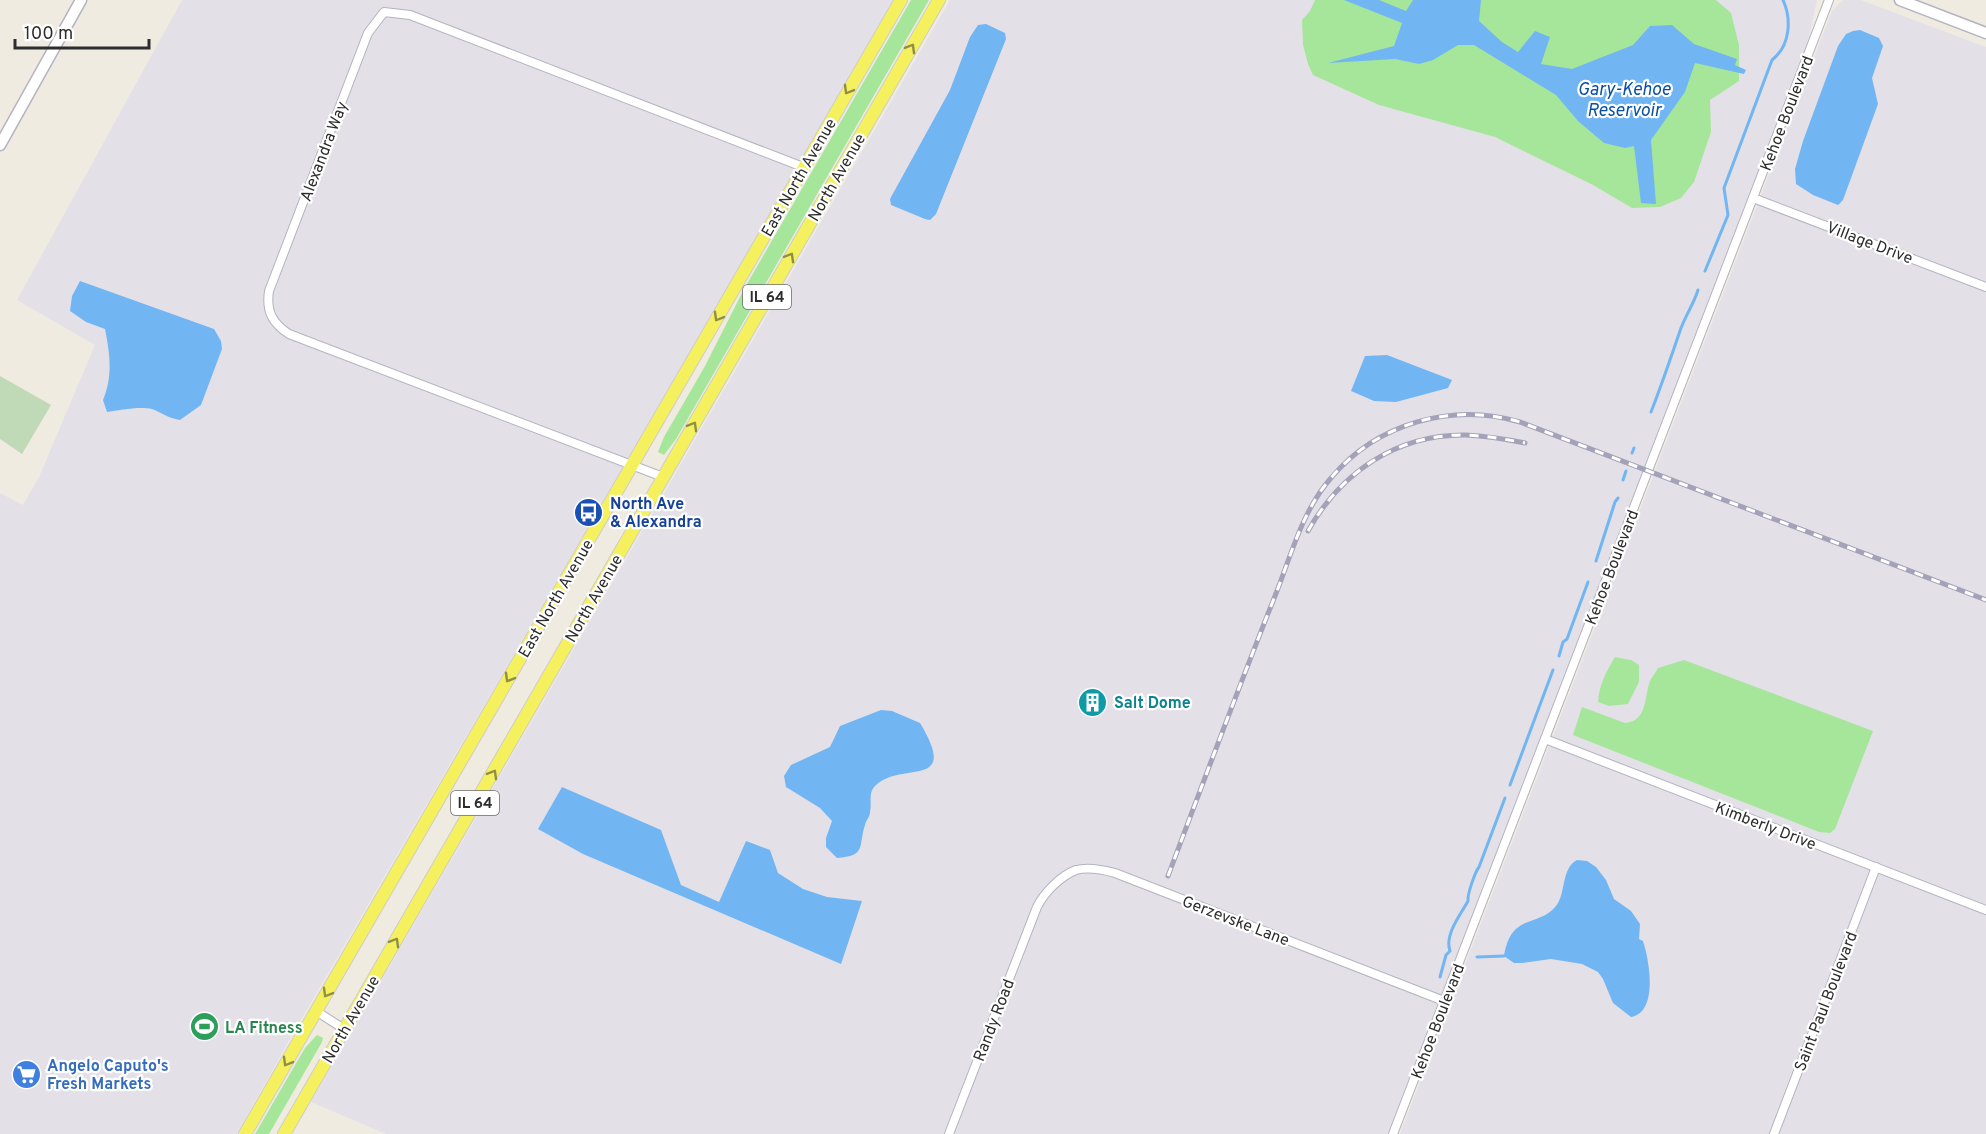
<svg xmlns="http://www.w3.org/2000/svg" width="1986" height="1134" viewBox="0 0 1986 1134" font-family="Overpass,sans-serif">
  <style>
    .industrial { fill: #e4e0e8 }
    .green { fill: #a6e69b }
    .cemetery { fill: #c0d9b6 }
    .water { fill: #71b6f3 }
    .lines { fill: none; stroke-linecap: round; stroke-linejoin: round }
    .stream { stroke: #71b6f3; stroke-width: 3 }
    .street-casing { stroke: #b3b3c1; stroke-width: 10 }
    .secondary-casing { stroke: #b3b3c1; stroke-width: 13 }
    .primary-casing { stroke: #cdcdcd; stroke-width: 14 }
    .street { stroke: #fff; stroke-width: 8 }
    .secondary { stroke: #fff; stroke-width: 10 }
    .primary { stroke: #f5f15e; stroke-width: 12 }
    .rail-casing { stroke: #a3a2b8; stroke-width: 5 }
    .rail { stroke: #fff; stroke-width: 3; stroke-dasharray: 9; stroke-linecap: butt }
    .oneway { stroke: #918f46 }
    .labels { text-anchor: middle; stroke-width: 4.5; stroke-linejoin: round; paint-order: stroke }
    .shield { fill: #fff; stroke: #6c6c6c; stroke-width: 1.5 }
    .shield-label { font-size: 15px; font-weight: bold; fill: #2d2d2d }
    .street-label { font-size: 16px; fill: #2d2d2d; stroke: #fff }
    .transit-label { font-size: 16px; font-weight: bold; fill: #164399; stroke: #fff; text-anchor: start }
    .culture-label { font-size: 16px; font-weight: bold; fill: #0d838f; stroke: #fff; text-anchor: start }
    .leisure-label { font-size: 16px; font-weight: bold; fill: #27864d; stroke: #fff; text-anchor: start }
    .shop-label { font-size: 16px; font-weight: bold; fill: #366cbe; stroke: #fff; text-anchor: start }
    .water-label { font-size: 18px; font-style: italic; fill: #0950a5; stroke: #fff }
  </style>
  <rect width="100%" height="100%" fill="#efebe0"/>
  <g class="industrial">
    <path d="M182,0H895L298,1025L237,1134H0V493L23,505L39,477L95,345L17,300Z"/>
    <path d="M950,0H1817L1807,45L1388,1134H386L311,1102Z"/>
    <path d="M1843,0H1861L1986,47V1134H1400L1832,11Z"/>
  </g>
  <g class="green">
    <path d="M911,0H929L676,439L664,455L658,452L664,437L705,366L744,289Z"/>
    <path d="M1315,0H1716L1731,13L1739,45V81L1710,100L1711,132L1694,182L1681,198L1660,207L1632,208L1593,185L1495,137L1379,105L1313,75L1308,64L1303,45L1302,20L1310,11Z"/>
    <path d="M1615,657L1631,660L1639,665V682L1628,704L1609,706L1598,702C1599,685 1606,672 1615,657Z"/>
    <path d="M1684,660L1873,731L1835,829L1830,833L1819,832L1573,735L1582,707L1625,723C1648,721 1644,697 1650,681C1652,677 1656,672 1658,668Z"/>
    <path d="M317,1035L323,1038L322,1042L269,1134H255L305,1048Z"/>
  </g>
  <path class="cemetery" d="M0,376L51,405L22,454L0,439Z"/>
  <g class="water">
    <path d="M1344,0H1379L1406,11L1413,0H1481L1479,21L1502,42L1518,52L1535,31L1550,37L1541,64L1572,69L1633,45L1650,26L1672,25L1694,44L1737,59L1735,65L1746,70L1744,74L1695,63L1685,92L1651,140L1656,204L1641,203L1634,146L1625,148L1604,143L1578,121L1556,95L1474,45H1458L1433,60L1419,64L1395,59L1328,63L1394,46L1402,23Z"/>
    <path d="M986,24L1005,33L1006,39L936,214L930,220L925,219L891,205L890,199L950,90L970,37L978,25Z"/>
    <path d="M1860,30L1879,38L1883,46L1872,78L1878,104L1843,200L1838,205L1813,195L1796,184L1795,169L1803,141L1838,46L1846,34L1853,31Z"/>
    <path d="M80,281L214,329L221,341L222,349L201,405L180,420C167,418 163,413 152,409C140,406 119,410 107,412L103,400C113,377 110,354 105,329L86,322L70,311L72,296Z"/>
    <path d="M1387,355L1452,380L1448,388L1396,402L1374,401L1351,391L1365,356Z"/>
    <path d="M881,710L892,711L920,723C961,791 900,760 875,786C868,793 872,803 870,812C870,817 866,820 865,825C858,846 867,856 837,858L826,847V838L832,821L820,808L786,787L784,776L791,765L830,747L840,726Z"/>
    <path d="M562,787L661,830L681,885L719,902L746,841L770,850L778,873L803,889L827,897L862,901L841,964L583,854L538,829Z"/>
    <path d="M1577,860L1587,861L1596,867L1606,880L1614,899L1631,911L1640,924L1639,939L1643,941C1649,959 1659,1012 1631,1017L1613,1003L1603,979L1598,972L1582,964L1551,959L1522,963H1514L1504,956C1511,912 1538,928 1556,906C1566,894 1561,868 1577,860Z"/>
  </g>
  <g class="lines">
    <g class="stream">
      <path d="M1705,271L1728,215L1724,188L1772,60C1790,46 1792,20 1783,0"/>
      <path d="M1651,412C1662,384 1671,357 1681,328C1686,315 1694,303 1698,290"/>
      <path d="M1632,453L1634,448"/>
      <path d="M1623,480L1626,471"/>
      <path d="M1596,561L1615,502L1618,498"/>
      <path d="M1559,656L1563,642L1567,639L1588,582"/>
      <path d="M1510,785L1553,670"/>
      <path d="M1477,957L1504,956"/>
      <path d="M1440,977L1446,955L1450,951C1444,935 1461,914 1468,901C1467,895 1475,872 1479,867L1505,798"/>
    </g>
    <defs>
      <g id="street">
        <path d="M1753,198L1986,287"/>
        <path d="M663,477L289,334C272,323 266,311 269,291L368,33L384,12L410,15L803,167"/>
        <path d="M1545,739L1986,910"/>
        <path d="M316,1011L344,1029"/>
        <path d="M949,1134L1037,907C1044,893 1060,876 1076,870C1087,867 1104,870 1115,873L1444,1001"/>
        <path d="M1393,1134L1829,0"/>
        <path d="M1774,1134L1876,867"/>
      </g>
      <g id="secondary">
        <path d="M1900,0L1986,33"/>
        <path d="M0,145L81,0"/>
      </g>
      <g id="primary">
        <path d="M245,1134L901,0"/>
        <path d="M284,1134L939,0"/>
      </g>
    </defs>
    <use href="#street" class="street-casing"/>
    <use href="#secondary" class="secondary-casing"/>
    <use href="#primary" class="primary-casing"/>
    <use href="#street" class="street"/>
    <use href="#secondary" class="secondary"/>
    <use href="#primary" class="primary"/>
    <defs>
      <g id="rail">
        <path d="M1308,531C1341,472 1397,434 1466,435C1486,436 1505,439 1525,443"/>
        <path d="M1168,876C1203,783 1238,689 1275,596C1291,556 1302,511 1331,478C1377,423 1452,402 1520,422L1986,600"/>
      </g>
    </defs>
    <use href="#rail" class="rail-casing"/>
    <use href="#rail" class="rail"/>
  </g>
  <defs><path id="oneway-chevron" d="M-2-3.5L2.5 0L-2 3.5" fill="none" stroke-width="1.6" stroke-linecap="round" stroke-linejoin="round" transform="scale(1.5)"/></defs>
  <g class="oneway">
    <use href="#oneway-chevron" transform="translate(911 48) rotate(-60)"/>
    <use href="#oneway-chevron" transform="translate(848 90) rotate(120)"/>
    <use href="#oneway-chevron" transform="translate(790 257) rotate(-60)"/>
    <use href="#oneway-chevron" transform="translate(718 317) rotate(120)"/>
    <use href="#oneway-chevron" transform="translate(693 426) rotate(-60)"/>
    <use href="#oneway-chevron" transform="translate(509 678) rotate(120)"/>
    <use href="#oneway-chevron" transform="translate(493 774) rotate(-60)"/>
    <use href="#oneway-chevron" transform="translate(395 942) rotate(-60)"/>
    <use href="#oneway-chevron" transform="translate(327 993) rotate(120)"/>
    <use href="#oneway-chevron" transform="translate(287 1062) rotate(120)"/>
  </g>
  <defs>
    <symbol id="bus-disc" viewBox="-11 -11 22 22"><circle r="9.5" fill="#1a4fb4" stroke="#fff"/><path d="M-5-6H5V4H4V6H2V4H-2V6H-4V4H-5ZM-3.5-4V0h7V-4ZM-3.5 1.2v1.5H-2V1.2ZM2 1.2v1.5H3.5V1.2Z" fill="#fff"/></symbol>
    <symbol id="building-disc" viewBox="-11 -11 22 22"><circle r="9.5" fill="#0f9aa8" stroke="#fff"/><path d="M-4-6H4V6H1V3H-1V6H-4ZM-2.5-4.3h1.7v1.8h-1.7ZM.8-4.3h1.7v1.8H.8ZM-2.5-1h1.7V.8h-1.7ZM.8-1h1.7V.8H.8Z" fill="#fff"/></symbol>
    <symbol id="stadium-disc" viewBox="-11 -11 22 22"><circle r="9.5" fill="#2e9e5b" stroke="#fff"/><path d="M0-5a6.5 5 0 1 0 0 10a6.5 5 0 1 0 0-10ZM-3.5-1.8h7v3.6h-7Z" fill="#fff"/></symbol>
    <symbol id="supermarket-disc" viewBox="-11 -11 22 22"><circle r="9.5" fill="#3f7fe0" stroke="#fff"/><path d="M-6-5.5h2.5l.6 2H6L4.5 2H-2.5L-4.4-4H-6ZM-1.5 3.2a1.3 1.3 0 1 0 .1 0ZM3 3.2a1.3 1.3 0 1 0 .1 0Z" fill="#fff"/></symbol>
  </defs>
  <g fill-rule="evenodd">
    <use href="#bus-disc" x="572" y="496" width="33" height="33"/>
    <use href="#building-disc" x="1076" y="686" width="33" height="33"/>
    <use href="#stadium-disc" x="188" y="1010" width="33" height="33"/>
    <use href="#supermarket-disc" x="10" y="1058" width="33" height="33"/>
  </g>
  <g class="labels">
    <g class="shield">
      <rect x="743" y="285" width="48" height="24" rx="4.5"/>
      <rect x="451" y="791" width="48" height="24" rx="4.5"/>
    </g>
    <g class="shield-label">
      <text x="767" y="302">IL 64</text>
      <text x="475" y="808">IL 64</text>
    </g>
    <g class="street-label">
      <text transform="translate(1786 113) rotate(-69)" y="6">Kehoe Boulevard</text>
      <text transform="translate(323 151) rotate(-69)" y="6">Alexandra Way</text>
      <text transform="translate(798 177) rotate(-60)" y="6">East North Avenue</text>
      <text transform="translate(836 177) rotate(-60)" y="6">North Avenue</text>
      <text transform="translate(1870 242) rotate(21)" y="6">Village Drive</text>
      <text transform="translate(1611 567) rotate(-69)" y="6">Kehoe Boulevard</text>
      <text transform="translate(555 598) rotate(-60)" y="6">East North Avenue</text>
      <text transform="translate(593 598) rotate(-60)" y="6">North Avenue</text>
      <text transform="translate(1766 825) rotate(21)" y="6">Kimberly Drive</text>
      <text transform="translate(1236 920) rotate(21)" y="6">Gerzevske Lane</text>
      <text transform="translate(1825 1001) rotate(-69)" y="6">Saint Paul Boulevard</text>
      <text transform="translate(350 1019) rotate(-60)" y="6">North Avenue</text>
      <text transform="translate(993 1020) rotate(-69)" y="6">Randy Road</text>
      <text transform="translate(1437 1021) rotate(-69)" y="6">Kehoe Boulevard</text>
    </g>
    <g class="transit-label">
      <text x="610" y="509">North Ave<tspan x="610" dy="18">&amp; Alexandra</tspan></text>
    </g>
    <g class="culture-label">
      <text x="1114" y="708">Salt Dome</text>
    </g>
    <g class="leisure-label">
      <text x="225" y="1033">LA Fitness</text>
    </g>
    <g class="shop-label">
      <text x="47" y="1071">Angelo Caputo's<tspan x="47" dy="18">Fresh Markets</tspan></text>
    </g>
    <g class="water-label">
      <text x="1624" y="95">Gary-Kehoe<tspan x="1624" dy="21">Reservoir</tspan></text>
    </g>
  </g>
  <path d="M15 39v9h134v-9" fill="none" stroke="#2d2d2d" stroke-width="3"/>
  <text x="24" y="39" font-size="18" fill="#2d2d2d" stroke="#ffffff" stroke-width="4.5" paint-order="stroke">100 m</text>
</svg>
